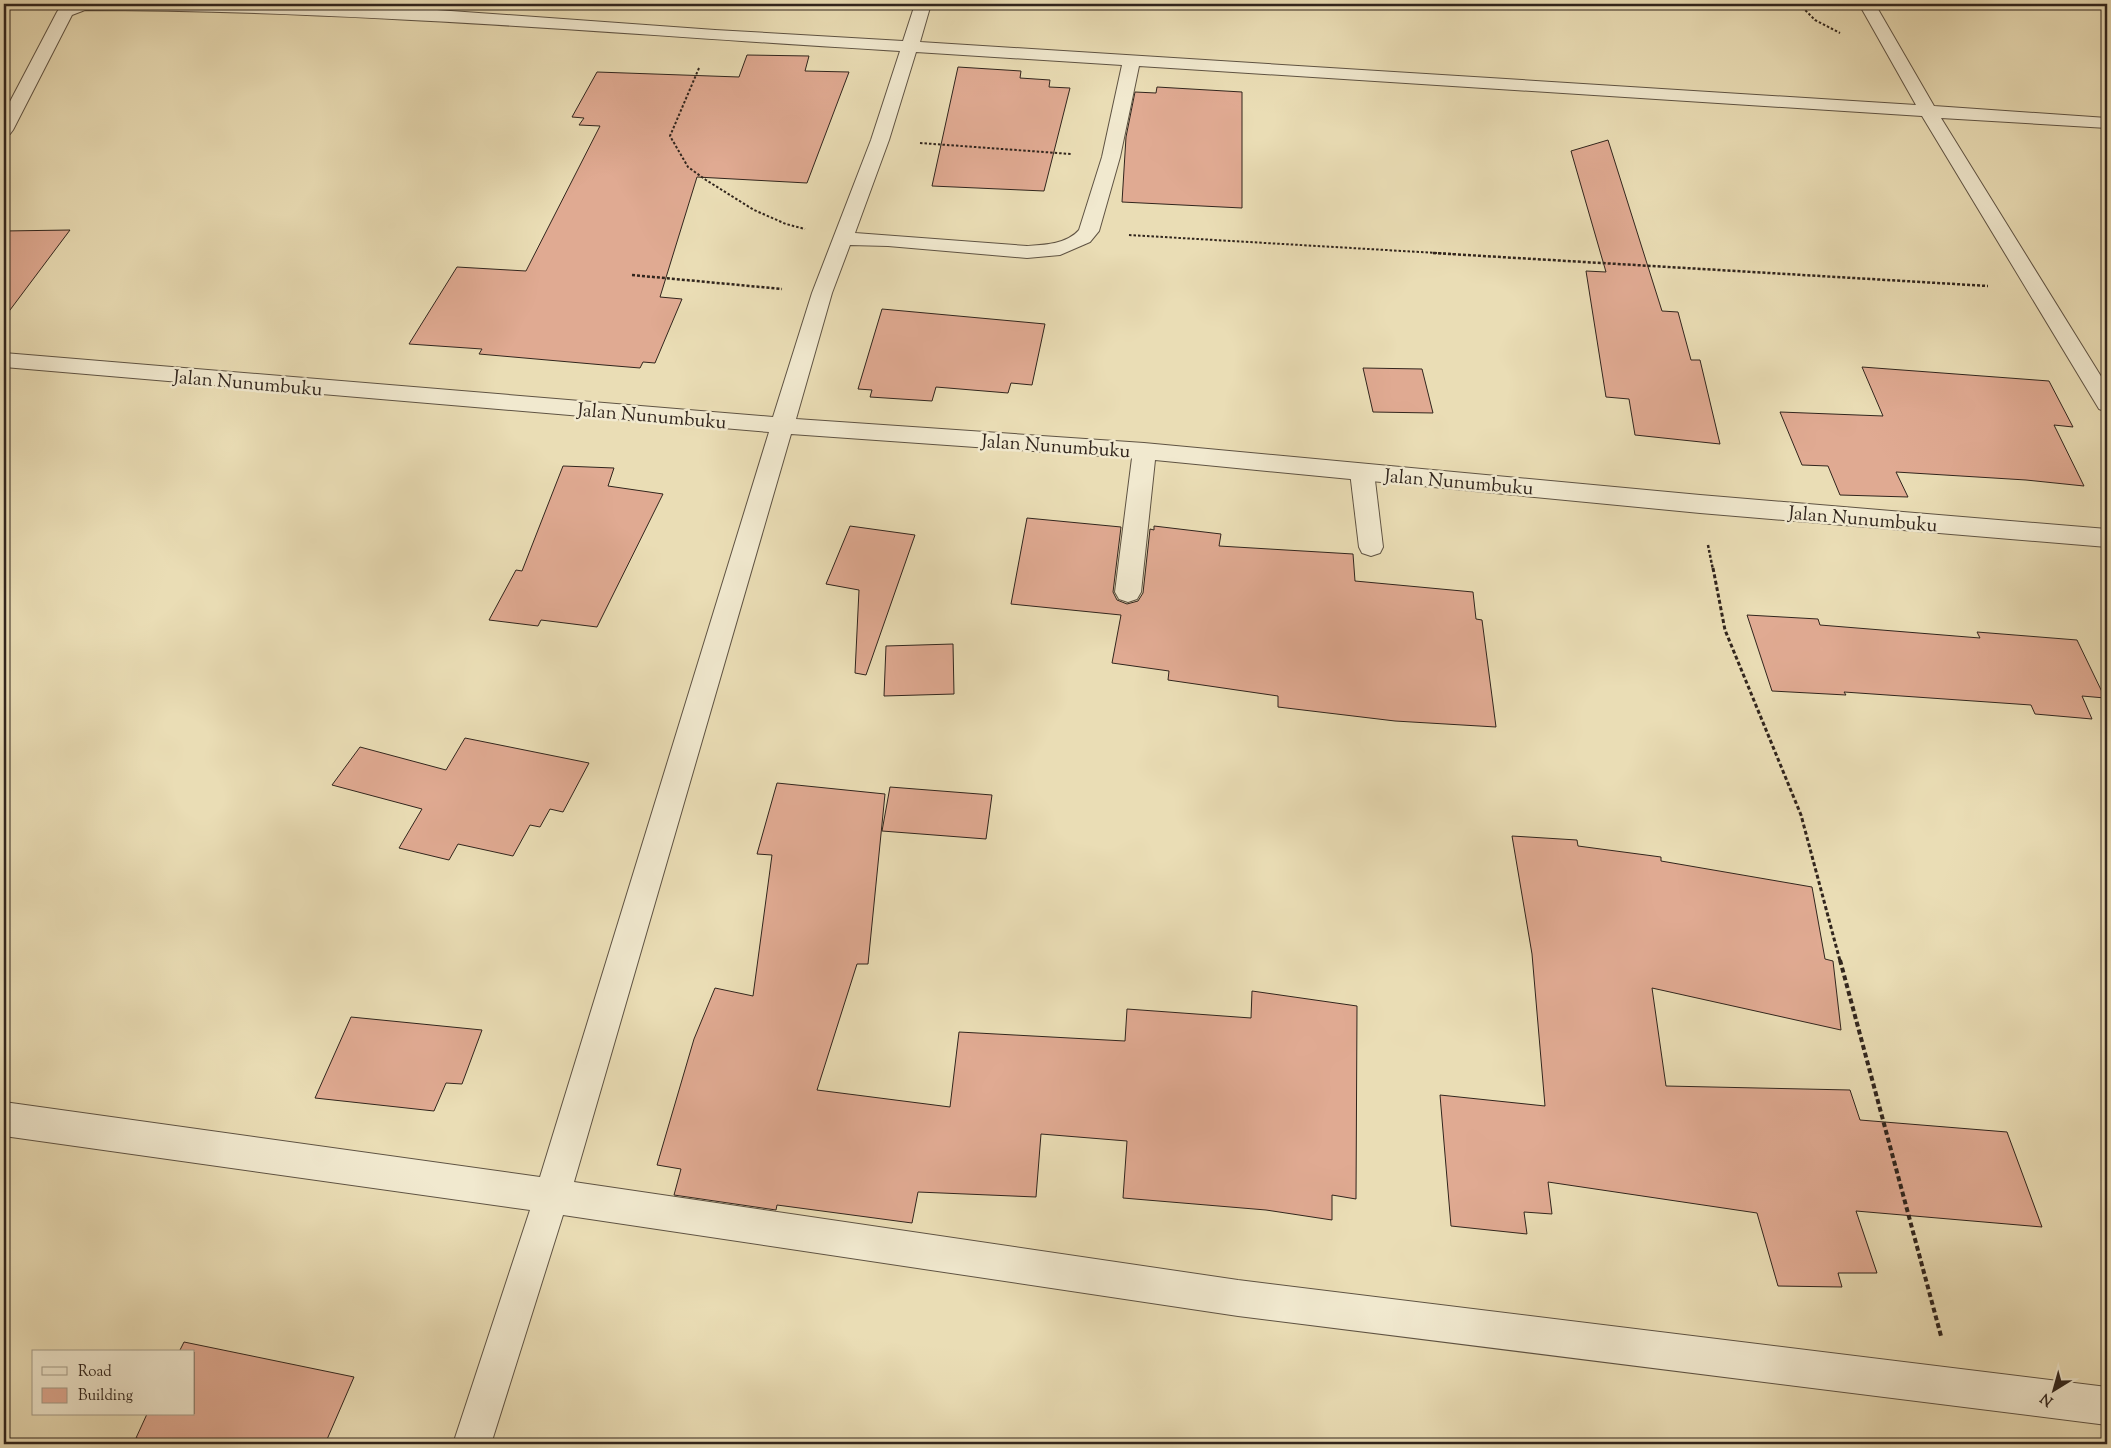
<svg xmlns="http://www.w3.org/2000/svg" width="2111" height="1448" viewBox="0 0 2111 1448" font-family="'Sorts Mill Goudy',serif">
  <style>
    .building { fill: #e0aa92; stroke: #31251d }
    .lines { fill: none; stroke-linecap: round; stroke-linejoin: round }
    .lane-casing { stroke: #5f5343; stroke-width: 2 }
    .street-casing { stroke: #5f5343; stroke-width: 2 }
    .path-far3 { stroke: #31251d; stroke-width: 2; stroke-dasharray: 2.5 2; stroke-linecap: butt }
    .path-far2 { stroke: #31251d; stroke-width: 2.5; stroke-dasharray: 3 2; stroke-linecap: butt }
    .path-far1 { stroke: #31251d; stroke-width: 3; stroke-dasharray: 4 2.5; stroke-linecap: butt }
    .path { stroke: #31251d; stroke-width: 4; stroke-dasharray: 5 3; stroke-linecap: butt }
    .lane { fill: #f1e9cf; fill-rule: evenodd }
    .street { fill: #f1e9cf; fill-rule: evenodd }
    .labels { text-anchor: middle; stroke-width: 5; stroke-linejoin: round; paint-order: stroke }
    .street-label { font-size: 19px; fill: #31251d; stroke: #f1e9cf }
  </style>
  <rect width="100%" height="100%" fill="#eaddb5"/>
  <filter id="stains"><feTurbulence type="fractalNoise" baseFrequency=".004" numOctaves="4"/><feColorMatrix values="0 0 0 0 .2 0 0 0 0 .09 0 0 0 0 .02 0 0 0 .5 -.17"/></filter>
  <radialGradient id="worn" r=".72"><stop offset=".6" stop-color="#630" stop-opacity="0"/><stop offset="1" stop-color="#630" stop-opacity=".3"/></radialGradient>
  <g class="building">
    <path d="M747,55L809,56L805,71L849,72L807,183L697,177L660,297L682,299L655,363L643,362L640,368L604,365L479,354L482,349L409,344L457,267L526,271L600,126L579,125L584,118L572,117L597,72L739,77Z"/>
    <path d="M958,67L1021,71L1020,78L1050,80L1049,87L1070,88L1044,191L932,186Z"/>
    <path d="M1157,87L1242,92V208L1122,202L1126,137L1135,92L1156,93Z"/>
    <path d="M1608,140L1662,311L1678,312L1691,360H1700L1720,444L1635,435L1629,399L1606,397L1586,271L1606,272L1571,151Z"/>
    <path d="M70,230L4,318V231Z"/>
    <path d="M882,309L1045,324L1032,385L1011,383L1008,393L936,387L932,401L870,397L872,390L858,389Z"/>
    <path d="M1862,367L2049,381L2073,427L2054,425L2084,486L2026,480L1896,472L1908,497L1840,495L1828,466L1802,465L1780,412L1883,416Z"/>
    <path d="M1363,368L1422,369L1433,413L1373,412Z"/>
    <path d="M563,466L614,468L608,486L663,494L597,627L541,620L538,626L489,620L516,570L522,571Z"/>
    <path d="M1027,518L1121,527L1113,592L1117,600L1127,604L1138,601L1143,593L1150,529L1154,530V526L1221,534L1219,546L1353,554L1355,581L1473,592L1476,619L1482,620L1496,727L1395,721L1278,707V696L1168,680L1169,671L1112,663L1121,615L1011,604Z"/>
    <path d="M850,526L915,535L866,675L855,673L859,590L826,584Z"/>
    <path d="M1747,615L1818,619L1820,625L1980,638L1977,632L2077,640L2105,698L2082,696L2092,719L2035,714L2031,705L1844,692L1846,695L1772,691Z"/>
    <path d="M953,644L954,694L884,696L886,646Z"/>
    <path d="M465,738L589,763L563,812L550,809L540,827L530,825L513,856L458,844L449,860L399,848L422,809L332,785L360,747L446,770Z"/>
    <path d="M777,783L885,794L868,964H857L817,1090L950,1107L959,1032L1125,1041L1127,1009L1251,1018L1252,991L1357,1006L1356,1199L1332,1195V1220L1266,1210L1123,1198L1127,1141L1041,1134L1036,1197L918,1192L912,1223L777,1205L776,1210L674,1195L681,1169L657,1165L694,1039L715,988L753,996L772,855L757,854Z"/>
    <path d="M890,787L992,795L986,839L882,831Z"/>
    <path d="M1512,836L1577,840L1578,846L1661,857V861L1812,887L1825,959L1833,961L1841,1030L1652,988L1666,1086L1850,1090L1860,1120L2007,1132L2042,1227L1856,1211L1877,1273H1838L1842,1287L1778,1286L1757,1213L1548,1182L1552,1214L1524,1212L1527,1234L1451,1226L1440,1095L1545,1106L1532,954Z"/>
    <path d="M351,1017L482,1030L462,1084L446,1083L434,1111L315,1098Z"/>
    <path d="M184,1342L354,1377L325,1444H167L136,1438L147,1414H194V1352H179Z"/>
  </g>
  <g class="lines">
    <defs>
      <path id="lane" d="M1362,464L1370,466L1374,472L1383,547L1380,553L1371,556L1362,553L1359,547L1350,472L1354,466Z"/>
      <path id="street" d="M72,4H246L423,9L715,30L903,41L915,4H931L920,42L1916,105L1859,4H1875L1934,106L2107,118V128L1941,118L2107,386V412L2099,409L1922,116L1139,66L1120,157L1099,231L1090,242L1060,255L1027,258L888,246L850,245L832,293L796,419L1144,443L1700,495L2107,529V547L1700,513L1155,460L1141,592L1137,599L1128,602L1119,599L1115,592L1132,458L791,434L574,1182L1238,1280L2107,1387V1425L1238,1316L563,1215L491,1444H453L530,1210L4,1136V1102L540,1177L769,432L4,367V353L773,417L812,293L871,140L900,51C628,35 357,10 85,10L72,15L13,130L10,134L4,135V113L57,12L59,9ZM916,52L1122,65L1102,157L1079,230C1067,244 1044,245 1027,246L855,233L889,140Z"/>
    </defs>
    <use href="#lane" class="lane-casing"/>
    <use href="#street" class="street-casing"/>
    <g class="path-far3">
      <path d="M1799,4L1815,20L1840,33"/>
      <path d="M699,68L670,136L688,167L706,180L754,210L786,224L805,229"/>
      <path d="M920,143L1071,154"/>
      <path d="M1129,235L1454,254"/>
    </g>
    <g class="path-far2">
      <path d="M1433,253L1988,286"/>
      <path d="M632,275L782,289"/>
      <path d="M1708,545L1713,570"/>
    </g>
    <path class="path-far1" d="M1713,568L1725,630L1801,815L1840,961"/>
    <path class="path" d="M1840,960L1941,1336"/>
    <use href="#lane" class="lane"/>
    <use href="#street" class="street"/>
  </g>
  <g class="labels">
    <g class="street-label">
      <text transform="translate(248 382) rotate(5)" y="7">Jalan Nunumbuku</text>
      <text transform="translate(652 415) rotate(5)" y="7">Jalan Nunumbuku</text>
      <text transform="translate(1056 445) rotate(4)" y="7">Jalan Nunumbuku</text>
      <text transform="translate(1459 481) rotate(5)" y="7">Jalan Nunumbuku</text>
      <text transform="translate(1863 518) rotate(5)" y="7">Jalan Nunumbuku</text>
    </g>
  </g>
  <rect width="2111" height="1448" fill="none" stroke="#eaddb5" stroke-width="20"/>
  <rect x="5" y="5" width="2101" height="1438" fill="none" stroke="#31251d" stroke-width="2.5"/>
  <rect x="10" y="10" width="2091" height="1428" fill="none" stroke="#31251d"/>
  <rect x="32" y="1350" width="162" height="65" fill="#f1e9cf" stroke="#a49b88"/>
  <rect x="42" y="1367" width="25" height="8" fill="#f1e9cf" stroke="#a49b88"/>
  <text x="78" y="1376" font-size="15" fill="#31251d">Road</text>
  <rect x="42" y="1388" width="25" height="15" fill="#e0aa92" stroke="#a49b88"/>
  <text x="78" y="1400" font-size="15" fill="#31251d">Building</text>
  <g transform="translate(2054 1390) rotate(217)" stroke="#f1e9cf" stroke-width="4" paint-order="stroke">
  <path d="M0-4L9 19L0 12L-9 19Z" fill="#31251d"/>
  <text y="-8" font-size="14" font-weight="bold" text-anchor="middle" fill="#31251d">N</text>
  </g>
  <rect width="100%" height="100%" filter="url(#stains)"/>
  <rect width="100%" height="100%" fill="url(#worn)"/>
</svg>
